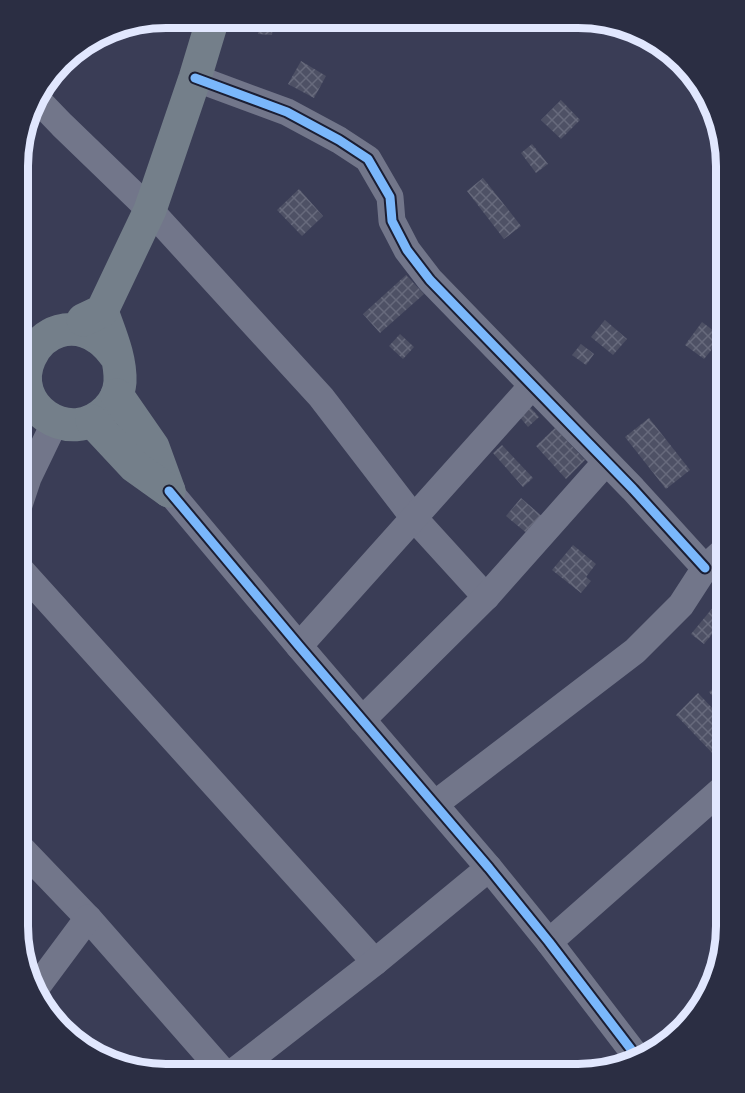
<svg xmlns="http://www.w3.org/2000/svg" width="745" height="1093" viewBox="0 0 745 1093" font-family="'Source Serif 4',serif">
  <style>
    .building { fill: url(#building-cross-hatch) }
    .lines { fill: none; stroke-linecap: round; stroke-linejoin: round }
    .minor { stroke: #72768a; stroke-width: 27 }
    .major { stroke: #747f8a; stroke-width: 33 }
    .cycleway-casing { stroke: #1b1e33; stroke-width: 13 }
    .cycleway { stroke: #7ab7fb; stroke-width: 9 }
    .rim { fill: none; stroke: #e1e7fe; stroke-width: 8 }
  </style>
  <defs>
    <pattern id="building-cross-hatch" width="8" height="8" patternUnits="userSpaceOnUse" patternTransform="scale(1.5)"><rect width="8" height="8" fill="#4e5165"/><path d="M0 0l8 8M0 8l8-8" fill="none" stroke="#676a7c"/></pattern>
  </defs>
  <rect width="100%" height="100%" fill="#3a3d56"/>
  <g class="building">
    <path d="M259,24H273L272,35L258,34Z"/>
    <path d="M301,61L326,76L314,98L288,84Z"/>
    <path d="M561,100L580,120L561,139L541,120Z"/>
    <path d="M532,144L548,164L536,173L521,153Z"/>
    <path d="M483,178L521,226L504,239L467,191Z"/>
    <path d="M299,189L323,216L302,236L277,210Z"/>
    <path d="M406,275L424,294L380,333L363,314Z"/>
    <path d="M605,320L627,339L613,355L591,337Z"/>
    <path d="M702,322L722,337L704,359L685,345Z"/>
    <path d="M400,334L414,347L403,359L389,346Z"/>
    <path d="M581,344L594,354L586,365L572,355Z"/>
    <path d="M530,407L539,417L528,427L519,416Z"/>
    <path d="M649,418L690,470L666,489L625,437Z"/>
    <path d="M555,428L585,460L566,479L536,446Z"/>
    <path d="M502,445L533,478L523,487L493,453Z"/>
    <path d="M521,498L544,518L529,535L506,516Z"/>
    <path d="M573,545L596,564L586,577L591,581L581,593L552,570Z"/>
    <path d="M720,599L727,605V616L704,644L691,634Z"/>
    <path d="M724,679L727,683V713L709,692Z"/>
    <path d="M698,693L727,724V749L717,758L676,715Z"/>
  </g>
  <g class="lines">
    <g class="minor">
      <path d="M195,78L287,112L339,140L368,159L390,197L392,221L407,250L430,280L633,489L705,568"/>
      <path d="M36,98L62,125L150,210L321,397L414,518L486,597"/>
      <path d="M169,491L299,646L489,868L549,942L640,1061"/>
      <path d="M19,505L28,478L55,422"/>
      <path d="M19,568L375,962"/>
      <path d="M299,646L532,386"/>
      <path d="M362,720L486,597L606,462"/>
      <path d="M435,804L635,651L681,605L705,568L727,548"/>
      <path d="M18,845L88,918L225,1074"/>
      <path d="M549,942L727,785"/>
      <path d="M33,992L88,918"/>
      <path d="M231,1074L375,962L489,868"/>
    </g>
    <g class="major">
      <path d="M102,311C110,334 121,358 120,382C119,393 114,403 107,410C70,448 8,406 30,358C42,330 73,321 98,338C106,343 112,351 117,358"/>
      <path d="M83,320L102,311L150,210L195,78L211,25"/>
      <path d="M117,395L153,447L169,491"/>
      <path d="M92,421L134,466L169,491"/>
    </g>
    <defs>
      <g id="cycleway">
        <path d="M195,78L287,112L339,140L368,159L390,197L392,221L407,250L430,280L633,489L705,568"/>
        <path d="M169,491L299,646L489,868L549,942L640,1061"/>
      </g>
    </defs>
    <use href="#cycleway" class="cycleway-casing"/>
    <use href="#cycleway" class="cycleway"/>
  </g>
  <path d="M0 0H745V1093H0ZM166 28H578A138 138 0 0 1 716 166V926A138 138 0 0 1 578 1064H166A138 138 0 0 1 28 926V166A138 138 0 0 1 166 28Z" fill="#2b2e43" fill-rule="evenodd"/>
  <path class="rim" d="M166 28H578A138 138 0 0 1 716 166V926A138 138 0 0 1 578 1064H166A138 138 0 0 1 28 926V166A138 138 0 0 1 166 28Z"/>
</svg>
